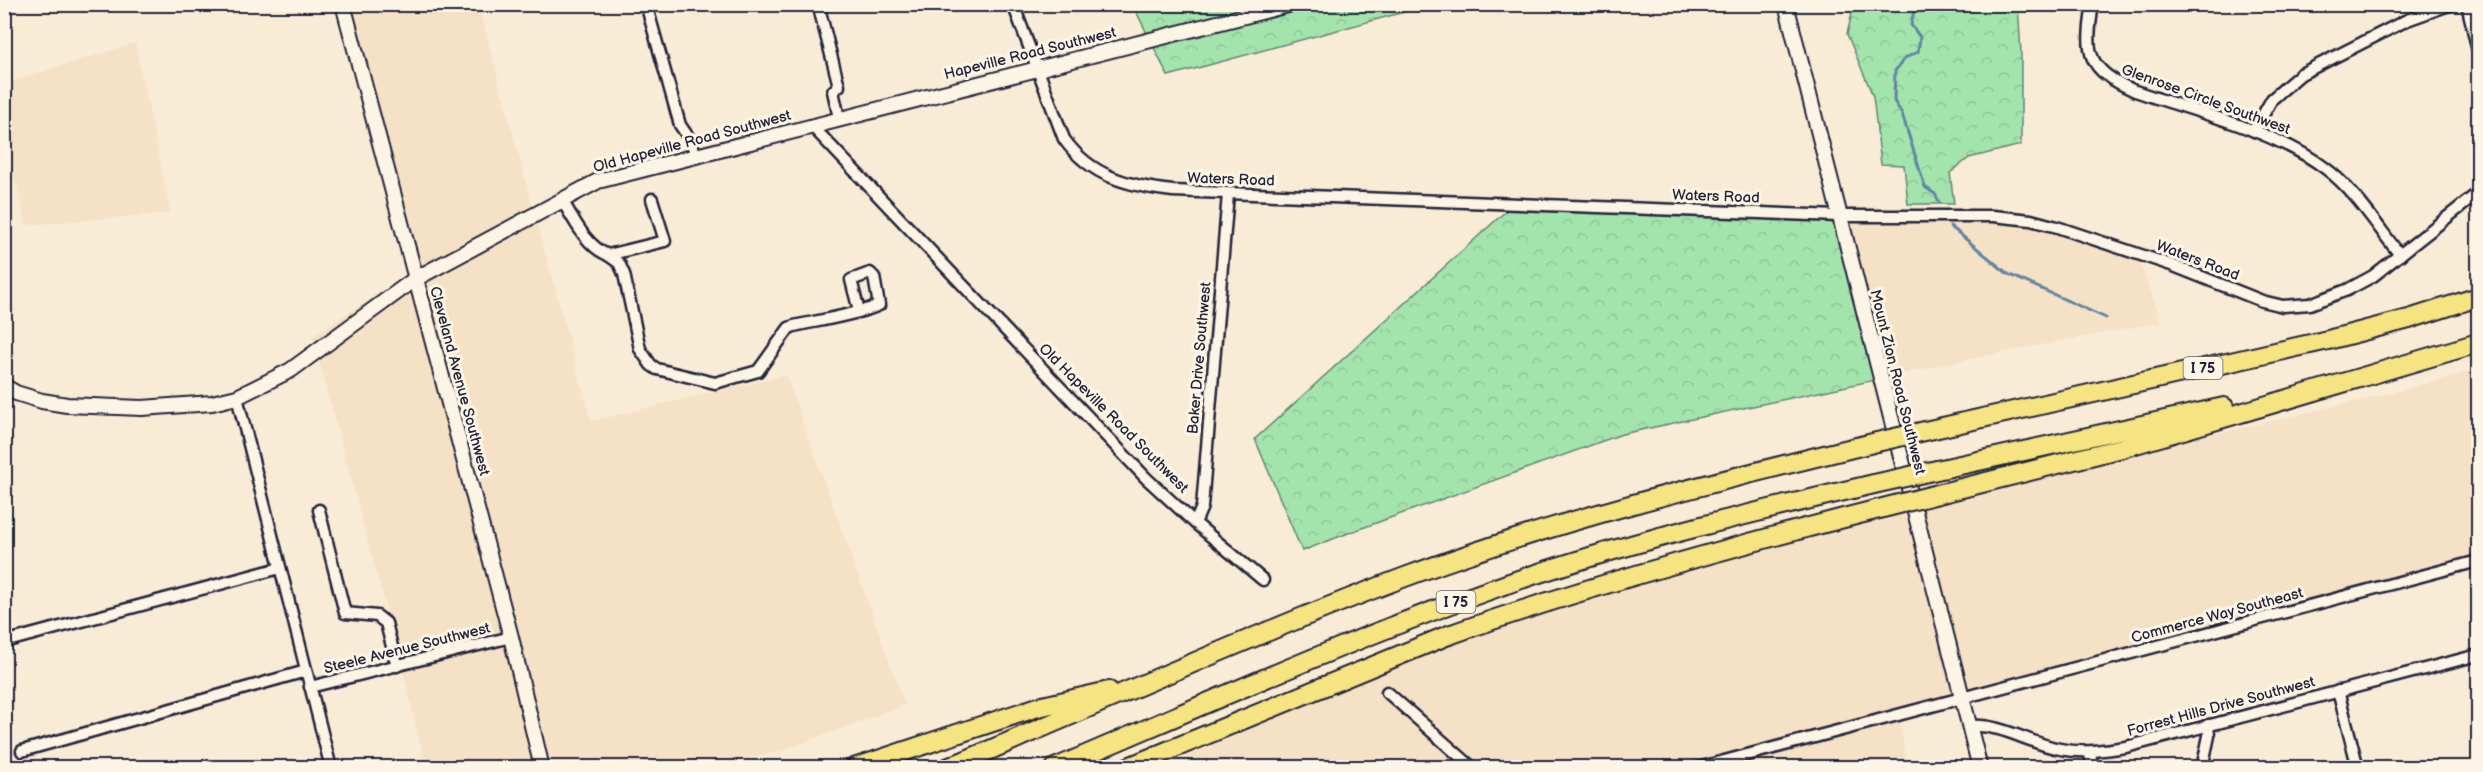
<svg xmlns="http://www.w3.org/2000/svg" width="2483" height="772" viewBox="0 0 2483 772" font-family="'Balsamiq Sans',sans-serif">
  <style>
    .built { fill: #f5e1c6 }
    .forest { fill: url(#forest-crowns); stroke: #628374; stroke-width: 1.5 }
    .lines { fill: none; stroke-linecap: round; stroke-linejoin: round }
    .stream { stroke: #6185a5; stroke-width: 3 }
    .street-casing { stroke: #22223b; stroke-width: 15 }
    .secondary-casing { stroke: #22223b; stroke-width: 18 }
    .highway-casing { stroke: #22223b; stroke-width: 22 }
    .street { stroke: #fcf5e5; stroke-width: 10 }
    .secondary { stroke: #fcf5e5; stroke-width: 14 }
    .highway { stroke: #f6e381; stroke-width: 18 }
    .highway-bridge-casing { stroke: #22223b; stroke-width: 22; stroke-linecap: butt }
    .highway-bridge { stroke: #f6e381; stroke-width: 18 }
    .labels { text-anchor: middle; stroke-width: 6; stroke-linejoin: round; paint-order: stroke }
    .shield { fill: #fcf5e5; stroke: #63616e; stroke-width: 1.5 }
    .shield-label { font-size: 14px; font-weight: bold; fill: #22223b }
    .street-label { font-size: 15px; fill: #22223b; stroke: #fcf5e5 }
  </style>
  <defs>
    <pattern id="forest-crowns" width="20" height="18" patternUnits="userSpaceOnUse" patternTransform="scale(1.5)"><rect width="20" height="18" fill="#a3e4ad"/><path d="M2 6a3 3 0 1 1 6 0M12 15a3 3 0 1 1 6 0" fill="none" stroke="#8cc396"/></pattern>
  </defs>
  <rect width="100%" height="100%" fill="#f9ecd7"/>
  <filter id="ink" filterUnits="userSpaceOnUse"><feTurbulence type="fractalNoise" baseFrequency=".0167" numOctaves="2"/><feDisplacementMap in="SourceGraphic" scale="12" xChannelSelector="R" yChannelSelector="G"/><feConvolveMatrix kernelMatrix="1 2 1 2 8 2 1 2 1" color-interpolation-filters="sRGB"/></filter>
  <g filter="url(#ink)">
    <g class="built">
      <path d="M339,5H478L591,421L786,375L905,705L781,751L711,767H426L401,663L312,336L409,274Z"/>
      <path d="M135,43L171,213L26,225L5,141V83Z"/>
      <path d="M1977,214L2033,222L2137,254L2161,322L1964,360L1880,379L1843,219Z"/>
      <path d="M2478,369V567L1899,715L1907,767L1160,768L1403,660L1578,601L2092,462L2400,391Z"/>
    </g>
    <g class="forest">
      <path d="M1407,4L1408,11L1168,76L1133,5Z"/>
      <path d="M1854,5H2018L2021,53V145L1969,158L1950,173L1954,204H1908L1904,165L1881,164L1873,96L1847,34Z"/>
      <path d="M1517,201L1843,219L1880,379L1622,434L1351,532L1302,551L1255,439Z"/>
    </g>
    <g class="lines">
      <g class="stream">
        <path d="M1918,4L1914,10L1911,25L1920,37L1918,52L1905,58L1895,71L1894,101L1902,114L1925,187L1935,194L1939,202"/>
        <path d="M1950,226L2008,274L2106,318"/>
      </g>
      <defs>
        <g id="street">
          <path d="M646,4L680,125L691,141L696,156"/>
          <path d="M818,4L839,86L833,91L839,118"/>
          <path d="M1013,4L1064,139C1091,177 1129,186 1173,191L1839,216H1993L2031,220L2057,227L2174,266L2262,301L2283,306L2310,304L2347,290L2373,276L2478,193"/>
          <path d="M2093,4C2085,54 2086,69 2135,91C2194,111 2276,131 2325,168C2355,190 2377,226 2400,255"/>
          <path d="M2467,4L2478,51"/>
          <path d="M812,126L1146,478L1195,523L1263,580"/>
          <path d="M2254,131L2272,99L2301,74L2407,20L2452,4"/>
          <path d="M562,200C574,220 586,246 608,255L665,241L652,199"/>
          <path d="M608,255L619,263L624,274L640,349L651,365L657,369L715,383L758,371L789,328L794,326C816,321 861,314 879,305L874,277L870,273L851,280L859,311"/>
          <path d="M237,397L331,768"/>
          <path d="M319,510L345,613L377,616L386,623L397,666"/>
          <path d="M1195,523L1202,507L1228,194"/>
          <path d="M4,642L280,568"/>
          <path d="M310,687L511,637"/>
          <path d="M2338,691L2358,768"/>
          <path d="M1387,692L1473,768"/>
          <path d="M1970,726C2003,724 2028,743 2060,749C2083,754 2103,750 2126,747L2478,655"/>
          <path d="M22,751L306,671"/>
          <path d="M2089,752L2094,768"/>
          <path d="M1698,768L2478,561"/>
          <path d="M2202,768L2209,736L2208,725"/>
        </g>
        <g id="secondary">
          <path d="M343,4L511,637L542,768"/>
          <path d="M1786,4L1980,768"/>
          <path d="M4,386L16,393L42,401L67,405L142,408L212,403L237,397L291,370L415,279L598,181L1292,4"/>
        </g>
        <g id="highway">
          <path d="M1925,431L2328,340L2409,319L2478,297"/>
          <path d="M1937,470L2224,407"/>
          <path d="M1942,493L2122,448L2478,343"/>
          <path d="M854,768L1038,707L1109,691"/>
          <path d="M947,768C1100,704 1251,635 1405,577C1559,519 1718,481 1877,442"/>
          <path d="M1055,768C1213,701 1370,630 1533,575C1645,538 1759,511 1874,484"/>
          <path d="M1126,768L1446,636C1588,586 1733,546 1879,509"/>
        </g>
      </defs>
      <use href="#street" class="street-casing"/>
      <use href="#secondary" class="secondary-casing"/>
      <use href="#highway" class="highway-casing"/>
      <use href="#street" class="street"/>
      <use href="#secondary" class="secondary"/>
      <use href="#highway" class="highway"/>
      <defs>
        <g id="highway-bridge">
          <path d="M1877,442L1925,431"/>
          <path d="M1874,484L1937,470"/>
          <path d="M1879,509L1942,493"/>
        </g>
      </defs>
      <use href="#highway-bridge" class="highway-bridge-casing"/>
      <use href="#highway-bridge" class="highway-bridge"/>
    </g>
  </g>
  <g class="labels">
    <g class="shield">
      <rect x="2183.5" y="357" width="39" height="22" rx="4.5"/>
      <rect x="1436.5" y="591" width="39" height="22" rx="4.5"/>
    </g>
    <g class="shield-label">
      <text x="2203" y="373">I 75</text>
      <text x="1456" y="607">I 75</text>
    </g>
    <g class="street-label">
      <text transform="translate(1030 53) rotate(-14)" y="5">Hapeville Road Southwest</text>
      <text transform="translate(2206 99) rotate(20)" y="5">Glenrose Circle Southwest</text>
      <text transform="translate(692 141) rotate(-15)" y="5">Old Hapeville Road Southwest</text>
      <text transform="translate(1231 179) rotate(2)" y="5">Waters Road</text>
      <text transform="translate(1716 196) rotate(2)" y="5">Waters Road</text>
      <text transform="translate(2198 260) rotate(21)" y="5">Waters Road</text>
      <text transform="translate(1199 358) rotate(-85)" y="5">Baker Drive Southwest</text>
      <text transform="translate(460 381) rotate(75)" y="5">Cleveland Avenue Southwest</text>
      <text transform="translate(1898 382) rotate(76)" y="5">Mount Zion Road Southwest</text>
      <text transform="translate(1114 418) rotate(45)" y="5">Old Hapeville Road Southwest</text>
      <text transform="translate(2217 615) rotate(-15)" y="5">Commerce Way Southeast</text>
      <text transform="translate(407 648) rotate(-14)" y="5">Steele Avenue Southwest</text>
      <text transform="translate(2221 706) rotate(-15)" y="5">Forrest Hills Drive Southwest</text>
    </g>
  </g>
  <rect width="2483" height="772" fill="none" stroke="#fcf5e5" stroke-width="24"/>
  <rect x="12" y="12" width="2459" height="748" fill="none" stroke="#22223b" stroke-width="2" filter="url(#ink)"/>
</svg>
